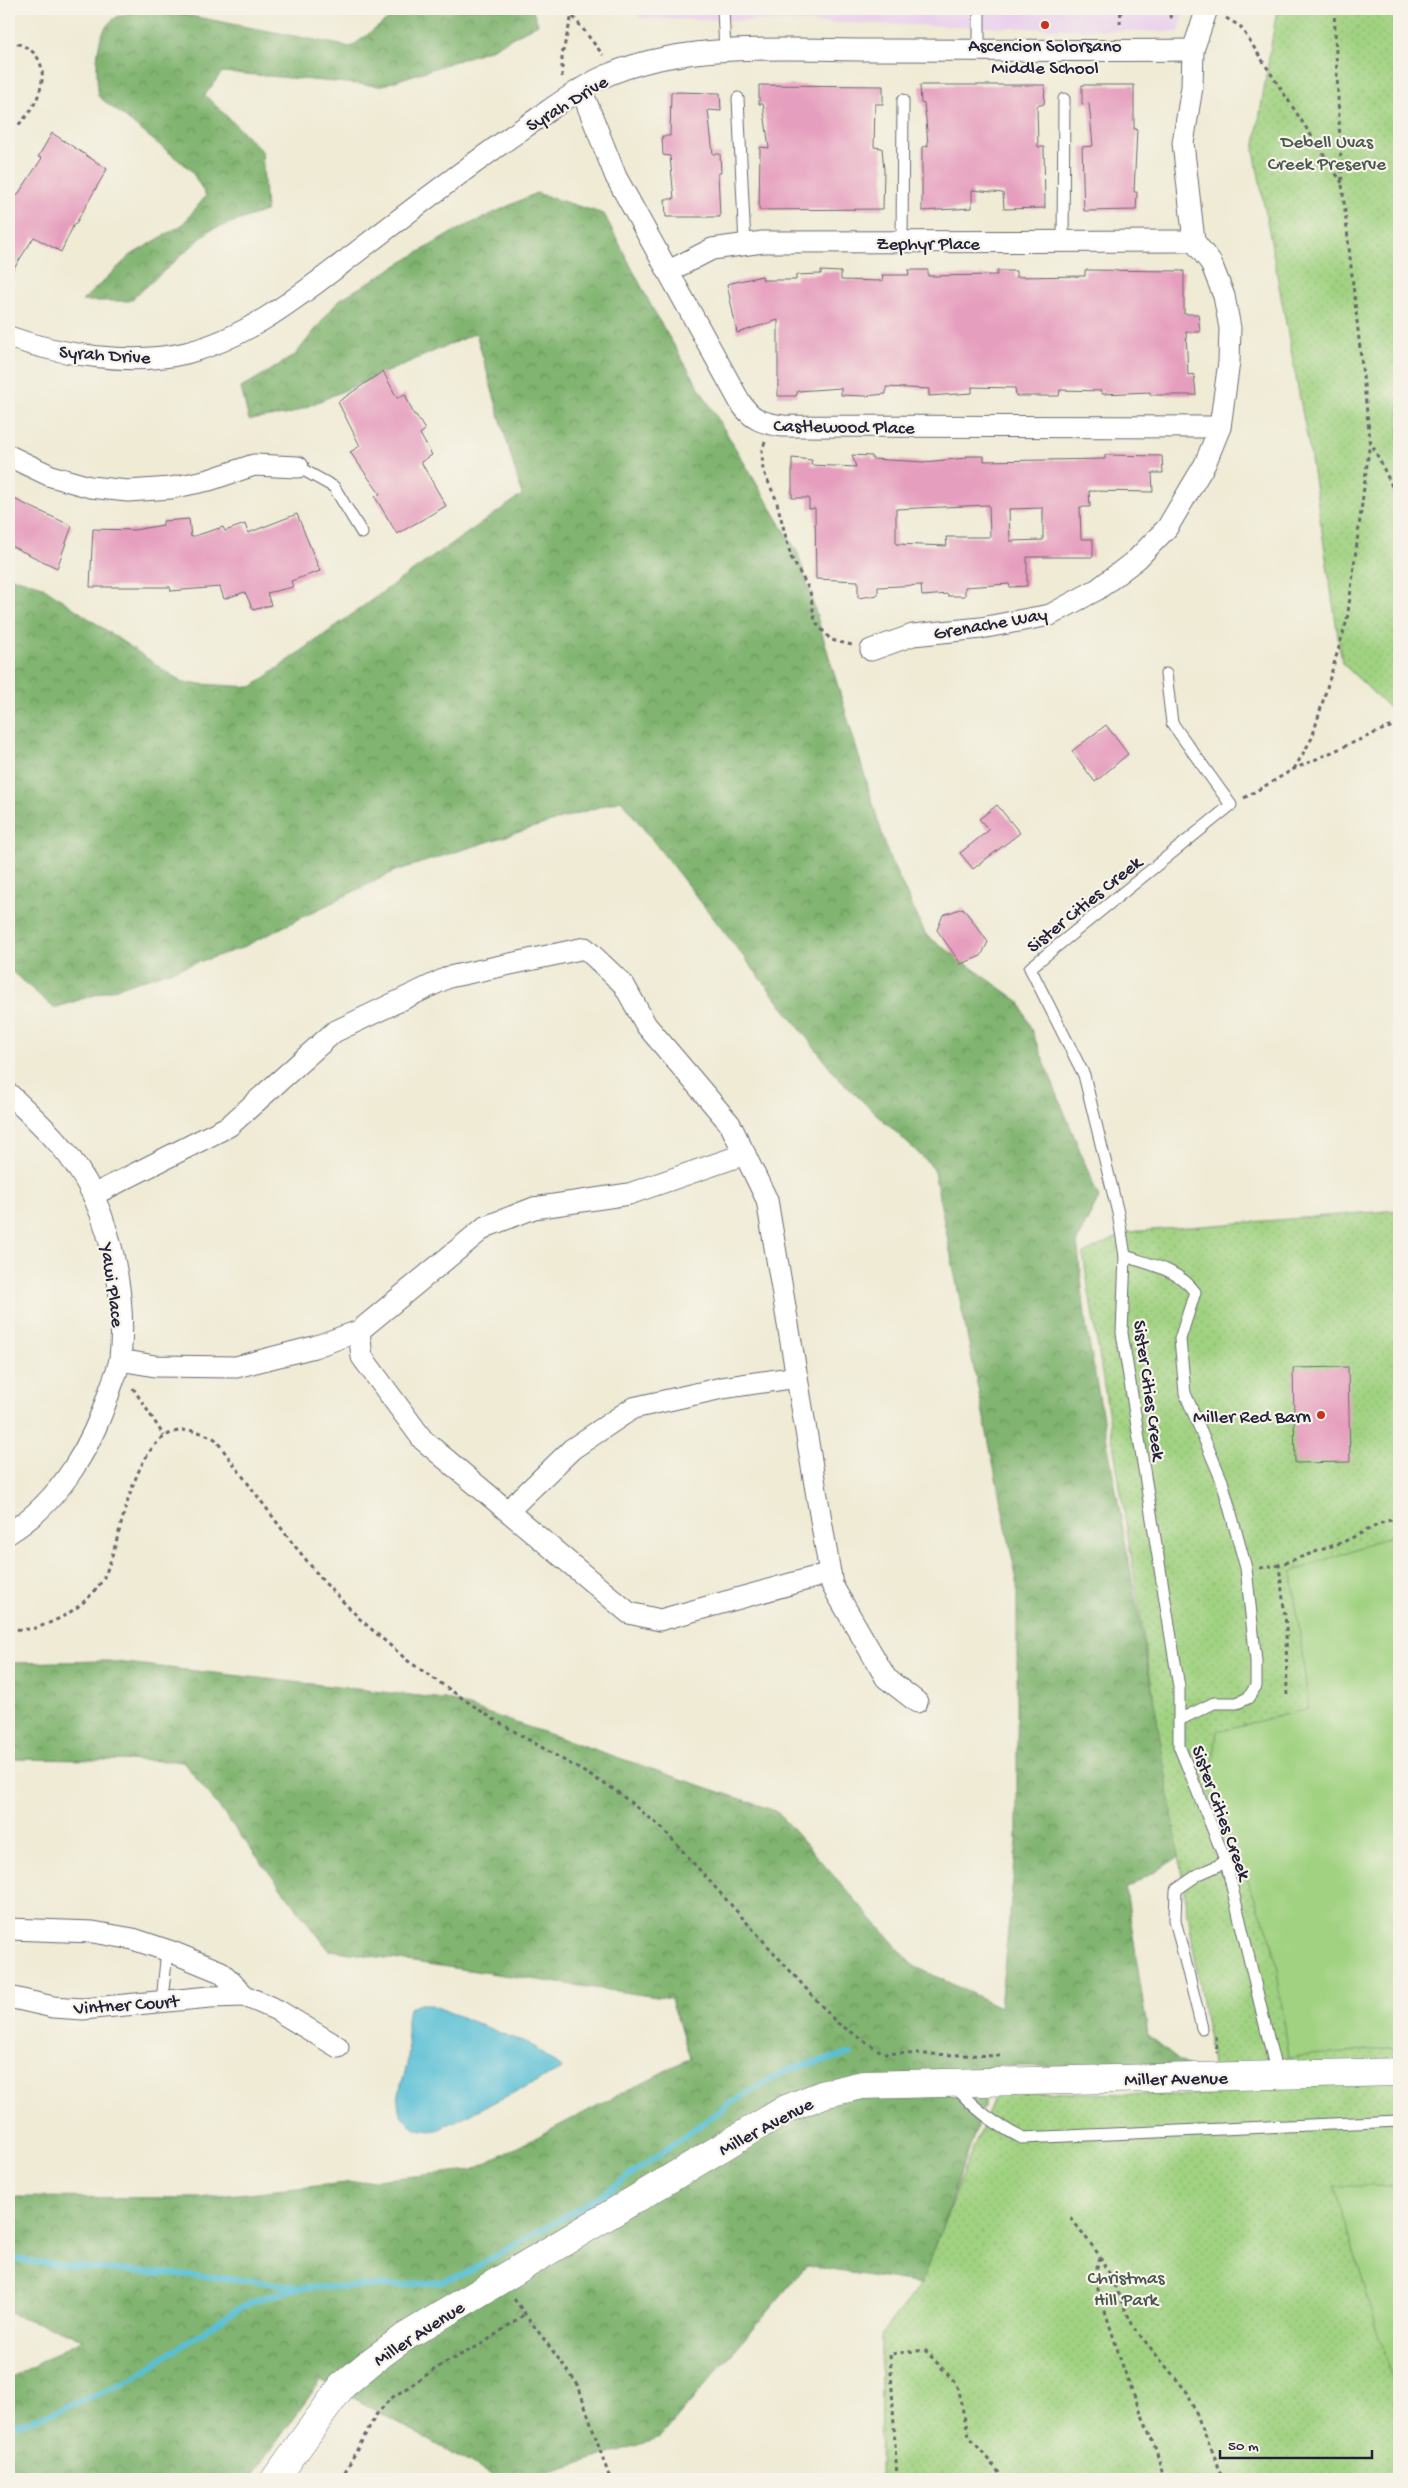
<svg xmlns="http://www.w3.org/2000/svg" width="1408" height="2488" viewBox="0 0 1408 2488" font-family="'Gochi Hand',sans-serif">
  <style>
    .built { fill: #ead1ed }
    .forest { fill: url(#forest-crowns); stroke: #516b55 }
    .park { fill: url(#park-dots); stroke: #617a5e }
    .garden { fill: #a0d281; stroke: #617a5e }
    .water { fill: #59c0d6; stroke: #3e7188 }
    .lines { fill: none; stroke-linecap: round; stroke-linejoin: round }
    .stream { stroke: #59c0d6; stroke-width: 6 }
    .building { fill: #e69ebe; fill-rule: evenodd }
    .lane-casing { stroke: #6a6871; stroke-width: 13 }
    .street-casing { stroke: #6a6871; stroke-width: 23 }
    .secondary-casing { stroke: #6a6871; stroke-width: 29 }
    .path { stroke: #6a6871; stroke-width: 3; stroke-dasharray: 4 4; stroke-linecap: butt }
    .lane { stroke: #fff; stroke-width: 11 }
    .street { stroke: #fff; stroke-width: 21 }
    .secondary { stroke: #fff; stroke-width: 28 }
    .poi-dot { fill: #c8321e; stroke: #f7f3e8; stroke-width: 2 }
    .labels { text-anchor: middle; stroke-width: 4.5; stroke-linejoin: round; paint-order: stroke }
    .poi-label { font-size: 19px; fill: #22223b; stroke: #f7f3e8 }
    .street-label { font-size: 19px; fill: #22223b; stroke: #f7f3e8 }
    .park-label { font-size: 19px; fill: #485750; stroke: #f7f3e8 }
  </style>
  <defs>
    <pattern id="forest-crowns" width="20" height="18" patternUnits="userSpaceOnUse" patternTransform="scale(1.25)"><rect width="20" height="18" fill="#80b46f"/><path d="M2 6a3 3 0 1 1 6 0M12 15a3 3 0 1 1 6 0" fill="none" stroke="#68925c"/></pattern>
    <pattern id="park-dots" width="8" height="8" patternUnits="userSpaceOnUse" patternTransform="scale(1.25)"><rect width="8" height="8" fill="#a0d281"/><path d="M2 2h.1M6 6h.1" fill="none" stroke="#8ab470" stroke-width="1.8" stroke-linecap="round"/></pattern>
  </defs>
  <rect width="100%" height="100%" fill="#f7f3e8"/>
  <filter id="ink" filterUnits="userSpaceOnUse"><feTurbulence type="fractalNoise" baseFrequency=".02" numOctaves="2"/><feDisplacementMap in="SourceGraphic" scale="10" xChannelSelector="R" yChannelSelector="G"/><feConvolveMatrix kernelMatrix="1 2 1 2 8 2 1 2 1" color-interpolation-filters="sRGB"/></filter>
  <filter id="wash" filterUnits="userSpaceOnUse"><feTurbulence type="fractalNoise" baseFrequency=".0096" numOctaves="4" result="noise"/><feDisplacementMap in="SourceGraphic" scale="20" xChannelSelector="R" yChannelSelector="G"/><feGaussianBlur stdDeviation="1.12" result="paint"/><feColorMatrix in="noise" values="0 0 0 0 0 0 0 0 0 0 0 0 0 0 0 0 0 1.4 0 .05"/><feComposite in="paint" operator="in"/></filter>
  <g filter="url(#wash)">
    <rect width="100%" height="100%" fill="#efebd5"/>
    <path class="built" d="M636,9H1184L1179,32L640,18Z"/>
    <g class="forest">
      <path d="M142,9H155L351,47L402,9H532L538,24L489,50L380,86L222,72L205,95L262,151L266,211L210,230L130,301H82L131,255L182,225L206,196L191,170L98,96C97,72 92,28 119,16C126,13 135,11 142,9Z"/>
      <path d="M536,193L604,214L657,317L798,553L889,857L926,935L1020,1002L1099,1198L1077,1241L1086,1325L1182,1855L1126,1889L1148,2035L1188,2067L998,2066L922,2284L806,2266L660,2438L529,2479H499L321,2380L250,2479H9V2379L83,2339L9,2313V2197L199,2198L473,2170L690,2058L671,1999L329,1950L183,1761L9,1759V1663L107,1661L445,1699L776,1811L914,1966L1000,2007L1017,1841V1581L933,1167L840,1080L621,800L395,871L239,949L54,1008L9,969V577L40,585L183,683L252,687L391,586L522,495L476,333L290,414L249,420L241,388L295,355L339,300L453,232Z"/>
    </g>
    <g class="park">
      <path d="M1277,9H1399V717L1342,663L1311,459L1254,150Z"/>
      <path d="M1399,1210V2479H880L881,2335L921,2284L969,2157L997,2091L1217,2096L1083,1254L1128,1232Z"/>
    </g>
    <g class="garden">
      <path d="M1399,1533V2047L1289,2057L1273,1943L1210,1791L1217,1731L1309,1709L1292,1572Z"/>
      <path d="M1334,2186H1399V2400Z"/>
    </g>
    <path class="water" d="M417,2004H429L535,2047L562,2069L437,2130C426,2132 417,2130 408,2123C387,2106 406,2079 408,2058C410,2041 404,2026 409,2008Z"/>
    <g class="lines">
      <g class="stream">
        <path d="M9,2258C103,2274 201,2271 296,2287"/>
        <path d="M9,2427L52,2413L129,2381L231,2313L253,2301L298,2288L407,2285L439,2282L464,2274L605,2193L732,2102L792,2068L850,2054"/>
      </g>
    </g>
    <g id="blocks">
      <g class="building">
        <path d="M759,85L883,86V104H875L874,147L882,148L884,170L883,209L759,210L760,147L769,148L763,104H759Z"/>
        <path d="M920,85H1045L1044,104L1037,106L1038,147H1044L1045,208L1004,209L1003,193L972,190V208L922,211V147L928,146L926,119L924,104L921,103Z"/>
        <path d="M1082,85H1134V129H1137L1134,192H1137L1136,210L1084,211L1082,147L1093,146L1089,103L1082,104Z"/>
        <path d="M671,92L720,93L721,111L708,110L713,154H720L721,173H718L720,217H666L665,199H674L670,156L663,155L662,136H670Z"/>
        <path d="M52,133L107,169L75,225L74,224L61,252L34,237L9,276V208L42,158L38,157Z"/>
        <path d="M908,270H928V276L997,275V271H1016V277L1085,276V270L1184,271V314H1198L1200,332H1186L1188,375L1194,374L1196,395H1150V392L1102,394V391L1060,390L1059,396H1016L1015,388L972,387V393L929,396V389L886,387V394L865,396L841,395V388L798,391L796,396H778V320L737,333L727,284L762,276L763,280H796V275L821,274V271L841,272V280L883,281L882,275H909Z"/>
        <path d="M383,371L397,398L405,394L414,415H416L425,430L420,434L432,455L421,462L446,506L397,534L375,497L380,494L350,452L360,446L338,402Z"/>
        <path d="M852,455L872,456V459L924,462L966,458V456H984V461L1105,459V455L1162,456L1163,473H1152L1153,492L1089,491L1090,507H1080L1081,539H1093V557H1027V586L1010,587L1009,584L965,587V596H948V594L922,596L921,585L878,587V595L858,598V581L816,579L815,508L809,509V498H792V458L812,460L811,465L856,467ZM989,505L990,537H946L947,546L896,544V509ZM1043,508V540L1010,541L1009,509Z"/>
        <path d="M14,499L72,526L57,568L9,545V510Z"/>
        <path d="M297,514L320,571L291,581L293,587L267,593L271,605L253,610L245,592L224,599L220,587L171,591L170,587H90L93,529L134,530L163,525V521L189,519L191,537L223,527L225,531L245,524L248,533Z"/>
        <path d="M1106,725L1128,754L1095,782L1072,751Z"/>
        <path d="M997,805L1020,833L973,869L960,853L989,830L979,819Z"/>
        <path d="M963,908L988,942L981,956L961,964L937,930L943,915Z"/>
        <path d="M1348,1367L1350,1462L1295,1463L1293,1368Z"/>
      </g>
    </g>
  </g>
  <g filter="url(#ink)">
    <use href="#blocks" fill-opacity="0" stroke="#6a6871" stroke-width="1"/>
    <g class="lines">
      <defs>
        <g id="lane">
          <path d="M723,9L725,52"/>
          <path d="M979,50V9"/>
          <path d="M738,98L745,245"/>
          <path d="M902,242L903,100"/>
          <path d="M1063,242L1064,99"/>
          <path d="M298,467L334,487L362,533"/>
          <path d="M1166,674L1172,723L1231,805L1030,968L1084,1075L1118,1213L1125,1256L1122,1333L1179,1687V1746L1226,1862L1277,2075"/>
          <path d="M1125,1256C1151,1265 1178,1269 1195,1292L1180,1339L1185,1393L1222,1481L1246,1568L1256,1661V1686L1248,1698L1237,1703H1214L1179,1720"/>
          <path d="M162,2001L167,1950"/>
          <path d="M1202,2028L1175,1920L1176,1890L1199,1874L1226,1862"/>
          <path d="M955,2086C974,2109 996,2125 1022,2138L1399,2121"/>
        </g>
        <g id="street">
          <path d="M581,89L616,177L740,402C752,420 762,423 783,426L1220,427"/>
          <path d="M669,271L712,249L763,242L1194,241"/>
          <path d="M9,337C60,355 132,366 186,353C244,339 294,300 340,265C401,218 462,170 525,127C550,110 574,91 601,78C682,40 791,50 879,50C984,50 1089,51 1193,50"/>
          <path d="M9,456L51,476L90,487L128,491L171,488L209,480L254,465L298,467"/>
          <path d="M871,650L913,635L981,628L1050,615L1098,589L1137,559L1167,528L1205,464L1220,427L1229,362L1230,328L1224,296L1211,263L1194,241L1183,143L1192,87L1193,50L1207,9"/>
          <path d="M9,1094C41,1124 74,1154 93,1195C115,1243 126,1305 120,1358C119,1368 114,1378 111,1387C93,1444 61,1501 9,1533"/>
          <path d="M745,1154L629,1194L534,1208L485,1227L359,1331L362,1357L423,1440L629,1613L660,1620L830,1573"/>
          <path d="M93,1195L229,1126L334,1032L449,977L585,948L624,985L646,1025L730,1124L767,1200L832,1585L886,1678L917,1702"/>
          <path d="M120,1360L155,1366L236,1367L314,1347L359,1331"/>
          <path d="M508,1511L572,1449L633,1408L722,1388L797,1377"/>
          <path d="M9,1929L93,1932L133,1939L172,1952L221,1972L245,1996L277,2010L338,2047"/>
          <path d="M9,1997L53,2007L83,2009L210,1997L245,1996"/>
        </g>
        <path id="secondary" d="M275,2479L342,2386L372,2361L405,2337L786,2109L824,2094L862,2085L1399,2072"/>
      </defs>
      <use href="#lane" class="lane-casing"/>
      <use href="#street" class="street-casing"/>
      <use href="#secondary" class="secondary-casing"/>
      <g class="path">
        <path d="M571,9L572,15L603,55"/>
        <path d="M1164,9L1172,18"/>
        <path d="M1334,9L1342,184L1370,440L1399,501"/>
        <path d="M1226,18L1240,26L1342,183"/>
        <path d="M1120,24L1121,9"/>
        <path d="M9,42C59,49 45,101 17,126"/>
        <path d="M562,77V55L572,15"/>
        <path d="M765,442L762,451L763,470L776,499L791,557L810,591L815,622L831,640L852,645"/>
        <path d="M1294,769L1312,738L1347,620L1370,441"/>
        <path d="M1244,798L1294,769L1386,728L1399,725"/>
        <path d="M133,1388L164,1436"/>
        <path d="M1260,1568L1279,1565"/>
        <path d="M9,1629C17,1629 28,1630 35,1628C62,1620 90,1603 104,1577C127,1531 133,1395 215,1439L290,1540L324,1582L361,1620L408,1661L493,1719L615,1790L662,1828L836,2022L883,2053L1002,2056"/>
        <path d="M1287,1695L1286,1625L1279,1565L1343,1542L1386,1521L1399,1519"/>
        <path d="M1216,2036L1217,2053"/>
        <path d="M1071,2218L1100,2256L1134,2328L1187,2392L1224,2479"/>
        <path d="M1100,2257L1094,2277L1124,2370L1156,2450L1164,2479"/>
        <path d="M514,2299L578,2385L610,2479"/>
        <path d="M341,2479L376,2415L390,2399L443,2364L482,2344L525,2314"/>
        <path d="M897,2479L890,2354L925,2350L956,2383L969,2436L1004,2479"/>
      </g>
      <use href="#lane" class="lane"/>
      <use href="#street" class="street"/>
      <use href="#secondary" class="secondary"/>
    </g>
  </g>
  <g class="poi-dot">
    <circle cx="1045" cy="25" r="5"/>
    <circle cx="1321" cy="1415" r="5"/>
  </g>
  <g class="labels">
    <g class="poi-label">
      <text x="1045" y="51">Ascencion Solorsano<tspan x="1045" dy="22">Middle School</tspan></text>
      <text x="1311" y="1422" text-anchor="end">Miller Red Barn</text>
    </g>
    <g class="street-label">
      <text transform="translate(566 102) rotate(-31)" y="7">Syrah Drive</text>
      <text x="928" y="249">Zephyr Place</text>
      <text transform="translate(105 353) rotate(4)" y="7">Syrah Drive</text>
      <text transform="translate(844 425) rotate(1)" y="7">Castlewood Place</text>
      <text transform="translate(990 622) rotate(-10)" y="7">Grenache Way</text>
      <text transform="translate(1083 903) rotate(-39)" y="7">Sister Cities Creek</text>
      <text transform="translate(114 1285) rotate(82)" y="7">Yawi Place</text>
      <text transform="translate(1151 1390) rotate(82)" y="7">Sister Cities Creek</text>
      <text transform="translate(1223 1812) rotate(70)" y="7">Sister Cities Creek</text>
      <text transform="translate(126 2003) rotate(-4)" y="7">Vintner Court</text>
      <text transform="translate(1176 2077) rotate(-1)" y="7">Miller Avenue</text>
      <text transform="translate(765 2125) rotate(-28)" y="7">Miller Avenue</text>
      <text transform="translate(418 2332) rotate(-33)" y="7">Miller Avenue</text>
    </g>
    <g class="park-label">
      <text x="1327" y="147">Debell Uvas<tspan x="1327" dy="22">Creek Preserve</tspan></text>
      <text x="1126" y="2283">Christmas<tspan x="1126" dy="22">Hill Park</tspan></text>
    </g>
  </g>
  <rect width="1408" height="2488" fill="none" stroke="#f7f3e8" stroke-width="30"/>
  <path d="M1220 2450v8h152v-8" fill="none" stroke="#22223b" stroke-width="2.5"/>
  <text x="1228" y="2450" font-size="15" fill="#22223b" stroke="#f7f3e8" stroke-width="4" paint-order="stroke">50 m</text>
</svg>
